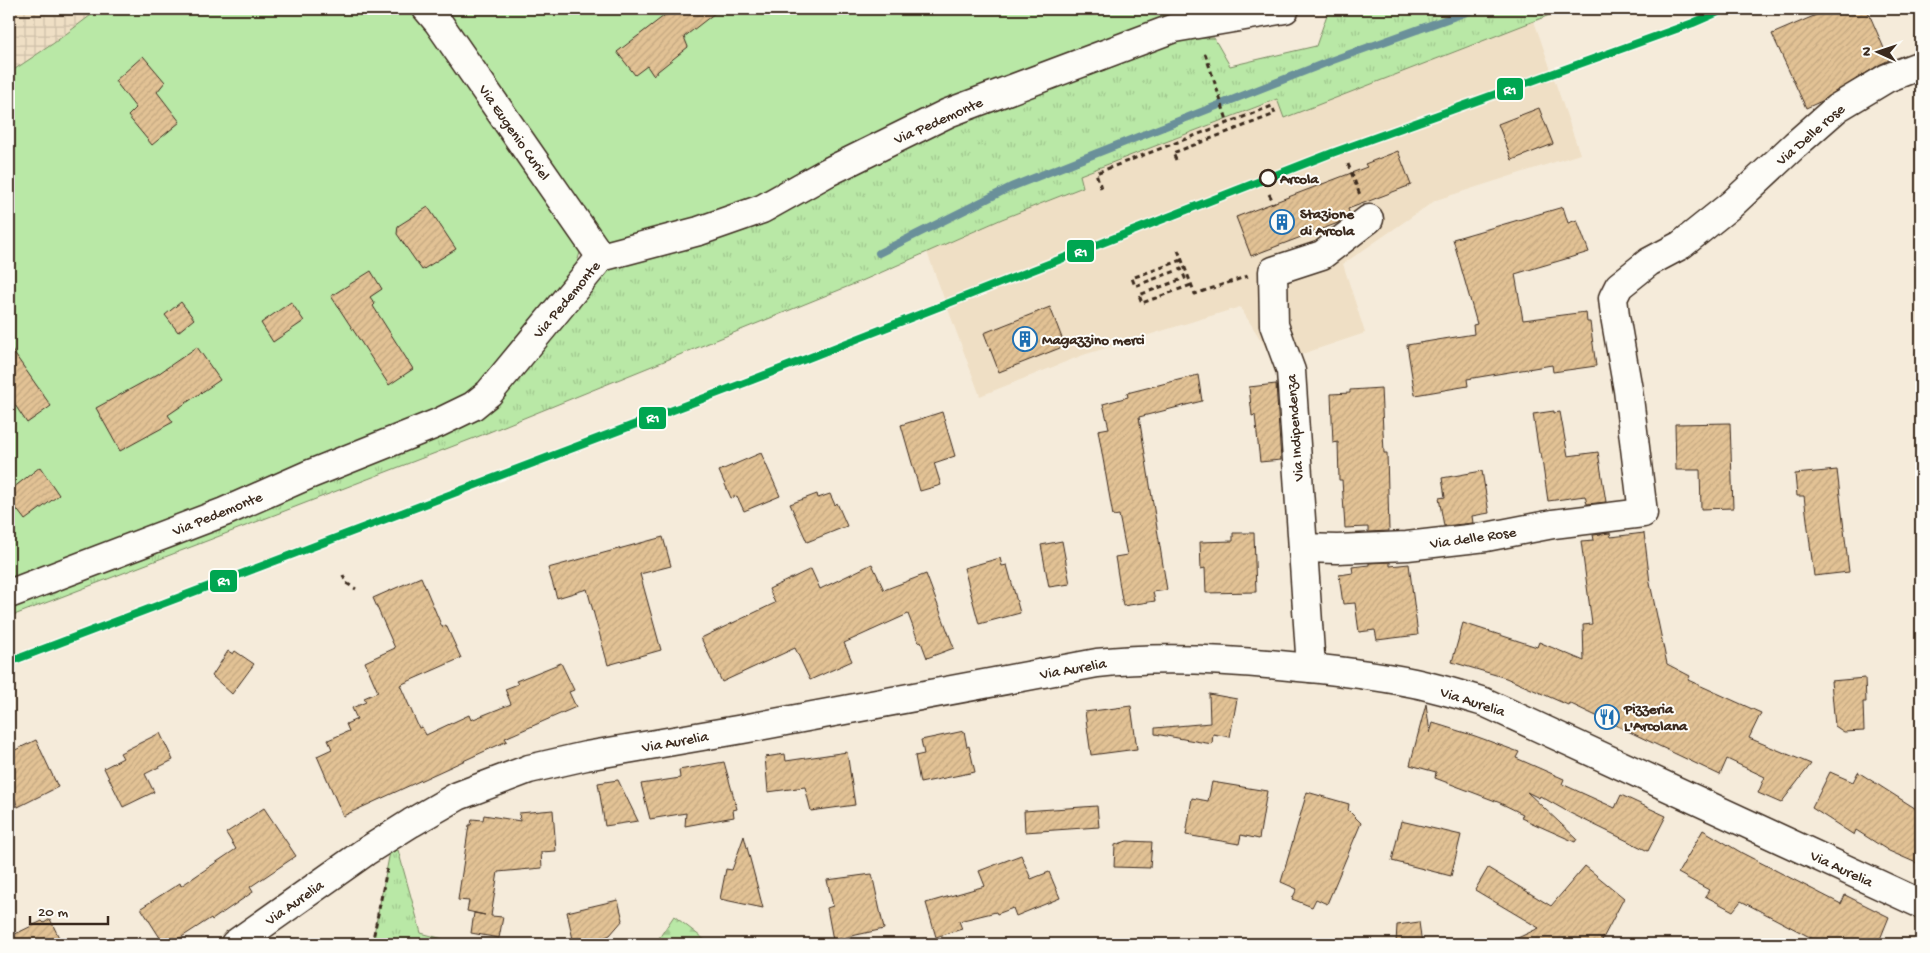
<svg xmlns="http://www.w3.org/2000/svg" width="1930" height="953" viewBox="0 0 1930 953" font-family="'Gochi Hand',sans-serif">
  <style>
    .built { fill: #efdfc5 }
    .industrial { fill: url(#industrial-grid) }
    .grass { fill: url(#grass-tufts); stroke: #7a8962 }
    .forest { fill: url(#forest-firs); stroke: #7a8962 }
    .garden { fill: #b9e8a6; stroke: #7a8962 }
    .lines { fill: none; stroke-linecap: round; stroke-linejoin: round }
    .stream { stroke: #6b909a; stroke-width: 8 }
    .building { fill: url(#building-hatch); stroke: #3b2a1e }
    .minor-casing { stroke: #3b2a1e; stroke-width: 31 }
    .major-casing { stroke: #3b2a1e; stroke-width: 31 }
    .path { stroke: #3b2a1e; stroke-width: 3; stroke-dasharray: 5 4; stroke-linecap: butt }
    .minor { stroke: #fdfcf7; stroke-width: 28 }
    .major { stroke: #fdfcf7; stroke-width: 28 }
    .rail-1-casing { stroke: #fdfcf7; stroke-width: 11 }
    .rail-1 { stroke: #00a651; stroke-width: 8 }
    .stop-dot { fill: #fdfcf7; stroke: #3b2a1e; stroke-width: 2.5 }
    .labels { text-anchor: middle; stroke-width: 4; stroke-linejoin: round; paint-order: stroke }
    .street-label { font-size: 15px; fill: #3b2a1e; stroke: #fdfcf7 }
    .stop-label { font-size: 15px; font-weight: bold; fill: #3b2a1e; stroke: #fdfcf7; text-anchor: start }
    .poi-label { font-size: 15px; font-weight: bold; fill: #3b2a1e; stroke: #fdfcf7; text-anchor: start }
    .line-badge { stroke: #fdfcf7; stroke-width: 2 }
    .badge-label { font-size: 14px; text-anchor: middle; font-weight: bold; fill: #fff }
  </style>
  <defs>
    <pattern id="industrial-grid" width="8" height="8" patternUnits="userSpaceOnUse" patternTransform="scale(1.25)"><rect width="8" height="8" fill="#efdfc5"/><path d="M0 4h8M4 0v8" fill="none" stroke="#cec0a9"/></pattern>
    <pattern id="grass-tufts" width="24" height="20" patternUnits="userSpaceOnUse" patternTransform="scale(1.25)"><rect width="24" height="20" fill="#b9e8a6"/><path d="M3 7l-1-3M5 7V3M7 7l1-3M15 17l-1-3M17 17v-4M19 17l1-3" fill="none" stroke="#a0c78e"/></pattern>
    <pattern id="forest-firs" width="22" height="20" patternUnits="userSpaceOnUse" patternTransform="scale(1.25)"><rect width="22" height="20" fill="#b9e8a6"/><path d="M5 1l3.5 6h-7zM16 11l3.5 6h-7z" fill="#a0c78e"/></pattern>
    <pattern id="building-hatch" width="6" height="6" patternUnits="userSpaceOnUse" patternTransform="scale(1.25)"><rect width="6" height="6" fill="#e2c295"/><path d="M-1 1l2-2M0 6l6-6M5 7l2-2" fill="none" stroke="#c3a780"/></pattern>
  </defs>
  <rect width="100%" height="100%" fill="#f5ebda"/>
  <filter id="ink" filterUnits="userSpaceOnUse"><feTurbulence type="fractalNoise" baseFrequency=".02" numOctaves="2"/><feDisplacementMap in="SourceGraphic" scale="10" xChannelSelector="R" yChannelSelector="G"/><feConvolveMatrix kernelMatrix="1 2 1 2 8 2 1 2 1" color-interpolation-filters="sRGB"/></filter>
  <g filter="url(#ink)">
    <path class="built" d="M1534,21L1580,154L1436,200L1343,264L1365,333L1299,355L1271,356L1240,307L1083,355L980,396L927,252L1002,219L1083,187L1079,175L1278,99L1284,117Z"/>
    <path class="industrial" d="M9,9H99L54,43L9,73Z"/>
    <g class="grass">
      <path d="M1329,9H1565L1284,118L1277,99L1080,175L1083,187L1002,219L864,280L477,437L9,617V601L607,263L951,119L1163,39L1214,38L1230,66L1316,46Z"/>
      <path d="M398,850L421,933L461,944H372L390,852Z"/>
    </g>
    <path class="forest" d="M674,916L710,944H655Z"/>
    <g class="garden">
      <path d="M99,9H417L583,243L570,285L469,398L305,467L9,584V73L54,43Z"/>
      <path d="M432,9H1168L1170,25L760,205L603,252Z"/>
    </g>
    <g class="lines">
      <path class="stream" d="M879,253L1011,187L1333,60L1475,9"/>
    </g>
    <g class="building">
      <path d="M673,9H720L684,37L688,47L653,75L647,66L635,75L617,52Z"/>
      <path d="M1830,9H1867L1889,60L1879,65L1822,101L1806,108L1772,34Z"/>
      <path d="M143,56L165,82L157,92L180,122L152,145L128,116L136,108L115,81Z"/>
      <path d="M1539,108L1553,144L1512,160L1498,124Z"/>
      <path d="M1398,151L1411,185L1348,209L1350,214L1338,223L1251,256L1236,217L1367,167L1365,164Z"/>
      <path d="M428,207L456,249L422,270L397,234L398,226Z"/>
      <path d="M1563,207L1568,223L1577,220L1589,252L1515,274L1523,320L1586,312L1587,322H1590L1596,366L1553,372L1552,365L1467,379L1468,386L1415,395L1407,345L1474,334L1473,325L1477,324L1453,239Z"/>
      <path d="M371,271L382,289L370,297L375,304L373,306L413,369L389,385L331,296Z"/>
      <path d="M181,302L194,319L178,332L165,315Z"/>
      <path d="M291,302L304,321L273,342L261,323Z"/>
      <path d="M1050,307L1065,346L999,372L984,333Z"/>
      <path d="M9,346L51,406L27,423L9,396Z"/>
      <path d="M197,347L220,380L168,415L173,422L120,451L96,408L158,374Z"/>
      <path d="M1198,375L1202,401L1139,417L1167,590L1153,592L1155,601L1123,606L1115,557L1127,555L1119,515L1113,516L1098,430L1109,428L1103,404L1128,397L1127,393Z"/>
      <path d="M1276,384L1281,460L1260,462L1255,415L1252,416L1249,387Z"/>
      <path d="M1381,388L1384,453H1387L1389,531L1368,532V527L1345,528L1342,480H1339L1338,442L1333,443L1331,394L1350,393V390Z"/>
      <path d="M1554,411V413L1560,412L1568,456L1598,452L1606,502L1587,504L1585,496L1548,501L1541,453H1539L1533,414Z"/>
      <path d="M942,412L955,456L934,463L941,485L920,491L901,425Z"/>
      <path d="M1730,423L1733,508L1701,509L1700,470H1676L1675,424Z"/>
      <path d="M761,453L780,496L744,511L737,496L731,498L719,471Z"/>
      <path d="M40,467L59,495L25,520L9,499V491Z"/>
      <path d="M1837,470L1849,572L1814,576L1804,496H1797L1795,474Z"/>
      <path d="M1482,471L1489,513L1472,516L1473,523L1444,526L1439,498L1445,497L1442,478Z"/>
      <path d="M817,494L818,498L830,494L835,505L837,503L847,526L807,542L790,504Z"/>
      <path d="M1233,533H1254L1256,592L1206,593L1205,568L1201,569L1200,542L1233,541Z"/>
      <path d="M1610,533L1611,537L1644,533L1650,583L1667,664L1690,676L1688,680L1761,713L1749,738L1811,764L1781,803L1758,793L1765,777L1727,759L1720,775L1569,703L1568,705L1506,678L1452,662L1463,623L1537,647L1539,642L1584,661L1583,625L1592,624L1581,541L1594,540L1593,535Z"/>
      <path d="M663,537L671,566L640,574L661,650L608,665L587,589L557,598L548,568Z"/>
      <path d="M1062,541L1070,584L1049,587L1041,545Z"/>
      <path d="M1000,558L1002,566L1007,565L1020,613L979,624L964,568Z"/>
      <path d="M1390,562V566L1409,564L1418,635L1377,640L1375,630L1359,632L1355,603L1343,604L1339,575L1353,573L1352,567L1369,565V563Z"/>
      <path d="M872,564L884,590L926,574L954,648L927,658L921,642L919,643L908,614L844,643L852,661L810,680L795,648L722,682L701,638L775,603L769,589L811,569L820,589Z"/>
      <path d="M421,577L442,627L446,625L461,658L400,685L419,728L422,727L426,735L469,715L471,720L511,704L505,689L518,684L516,681L561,663L574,690L569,692L576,707L505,738L507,741L343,816L317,756L332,749L328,740L349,731L346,724L357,719L352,708L366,702L364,698L378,692L365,662L395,648L373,598Z"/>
      <path d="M228,651L233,654L235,651L254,664L232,694L212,676Z"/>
      <path d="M1865,678L1866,702H1863L1864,731L1844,732L1835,726L1831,681Z"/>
      <path d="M1209,694L1237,699L1230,737L1213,734L1212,744L1155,734V728L1210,723Z"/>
      <path d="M1426,704L1430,733L1433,723L1475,736L1519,752L1516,758L1564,779L1562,784L1615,808L1621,795L1666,816L1648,851L1570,813L1540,796L1539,798L1527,792L1577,839L1575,842L1521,818L1523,814L1498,802L1435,778L1436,772L1410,765Z"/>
      <path d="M1131,706L1137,749L1091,755L1085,712Z"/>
      <path d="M964,731L967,747L969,746L975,772L920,783L915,756L924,754L921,740Z"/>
      <path d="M160,733L173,760L145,774L154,792L123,807L104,768L123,758L120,753Z"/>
      <path d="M36,740L58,787L18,807L9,786V753Z"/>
      <path d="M847,752L855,805L811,811L805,787L768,792L765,757L785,754L786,761Z"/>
      <path d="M724,762L737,809L733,810L734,817L685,826L686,813L650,819L641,784L680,778L679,770Z"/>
      <path d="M1830,772L1853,782L1858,772L1921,812V865L1889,851L1856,830L1854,835L1812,808Z"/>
      <path d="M618,780L638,821L605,826L598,783Z"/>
      <path d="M1212,782L1267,791L1259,839L1241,835L1239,844L1186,835L1192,798L1208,801Z"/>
      <path d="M1307,792L1349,804L1348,810L1361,823L1327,904L1316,899L1312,907L1292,899L1297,889L1281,882Z"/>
      <path d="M1097,806L1099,827L1025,832L1024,811Z"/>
      <path d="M264,808L296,856L250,887L253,892L212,920L211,918L171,944H164L141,908L180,883L181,886L236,849L226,833Z"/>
      <path d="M553,810L556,851L541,852L542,868L498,872L491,916L503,917L499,938L471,933L474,913L485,915L467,911L469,901L458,900L469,825H471L472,819L483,820L484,815L520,821L519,813Z"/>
      <path d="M1401,821L1461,835L1451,876L1392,861Z"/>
      <path d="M1703,830L1742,853L1841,904L1845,895L1889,917L1878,944H1823L1741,901L1733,911L1705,896L1709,890L1678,873Z"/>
      <path d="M744,836L763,908L720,899L726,869L732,870Z"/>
      <path d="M1127,841L1152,842L1150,868L1114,867L1115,845Z"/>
      <path d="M1021,855L1031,879L1049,872L1060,898L1016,916L1013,908L997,914L996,912L959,921L962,929L936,937L926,903L985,886L979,871Z"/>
      <path d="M1585,866L1624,898L1600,944H1505L1539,928L1475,890L1488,868L1551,906Z"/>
      <path d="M872,874L884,929L833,940L827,908L833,906L827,880Z"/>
      <path d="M618,900L623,920L610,935L588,944H574L567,912Z"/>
      <path d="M50,919L62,944H9V937L42,921L44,923Z"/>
      <path d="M1419,922L1422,944H1396L1397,925Z"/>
    </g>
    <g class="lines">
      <defs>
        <g id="minor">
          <path d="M427,9L438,22L601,257"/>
          <path d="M1303,548L1337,549L1407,546L1486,537L1553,524L1643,513L1628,390L1615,316L1613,298L1619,286L1649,262L1681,245L1732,204L1795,145L1837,108L1887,78L1921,65"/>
          <path d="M9,594L224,512L308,475L438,423L473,406L489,393L601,257L699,231L762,209L828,172L948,113L1174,28L1285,9"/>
          <path d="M1311,668L1291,371L1274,325L1273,271L1322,255L1369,219"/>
        </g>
        <path id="major" d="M235,944L365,852L411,823L458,796L529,769L586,756L743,729L1097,663C1158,656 1218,659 1279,665C1324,669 1370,674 1414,683C1438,688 1461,695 1484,702L1921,904"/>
      </defs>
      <use href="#minor" class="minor-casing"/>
      <use href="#major" class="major-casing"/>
      <g class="path">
        <path d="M1176,160L1173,153L1275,114L1272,106L1228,123"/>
        <path d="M1348,164L1360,195"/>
        <path d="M1101,188L1096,173L1228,123L1204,50"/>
        <path d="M1269,194L1274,203"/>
        <path d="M1178,250L1195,294L1248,276"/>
        <path d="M1182,260L1132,278L1135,286L1181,269L1185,278L1139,295L1142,303L1191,285"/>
        <path d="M343,575L346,583L356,589"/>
        <path d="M372,944L387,869"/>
      </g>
      <use href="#minor" class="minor"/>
      <use href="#major" class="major"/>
      <defs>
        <path id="rail-1" d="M9,662L752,380L1332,153L1693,23L1725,9"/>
      </defs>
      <use href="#rail-1" class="rail-1-casing"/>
      <use href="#rail-1" class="rail-1"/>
    </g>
  </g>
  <defs>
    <symbol id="building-ring" viewBox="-11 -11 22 22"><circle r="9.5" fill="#fdfcf7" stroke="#1f6fb2" stroke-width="1.5"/><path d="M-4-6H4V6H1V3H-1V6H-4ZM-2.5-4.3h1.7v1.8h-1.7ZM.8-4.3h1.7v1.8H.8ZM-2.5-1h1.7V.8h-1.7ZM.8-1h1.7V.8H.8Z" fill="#1f6fb2"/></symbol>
    <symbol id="restaurant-ring" viewBox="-11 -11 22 22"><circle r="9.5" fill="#fdfcf7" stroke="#1f6fb2" stroke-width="1.5"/><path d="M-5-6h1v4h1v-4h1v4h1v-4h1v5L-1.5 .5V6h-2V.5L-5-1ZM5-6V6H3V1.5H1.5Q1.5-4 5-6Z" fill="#1f6fb2"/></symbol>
  </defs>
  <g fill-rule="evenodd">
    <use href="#building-ring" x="1268" y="208" width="28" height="28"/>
    <use href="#building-ring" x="1011" y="325" width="28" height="28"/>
    <use href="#restaurant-ring" x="1593" y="703" width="28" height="28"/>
  </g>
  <circle class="stop-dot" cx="1268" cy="178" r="8"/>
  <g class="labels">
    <g class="street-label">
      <text transform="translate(938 120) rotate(-24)" y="5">Via Pedemonte</text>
      <text transform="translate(515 132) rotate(55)" y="5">Via Eugenio Curiel</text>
      <text transform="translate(1810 134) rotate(-41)" y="5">Via Delle rose</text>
      <text transform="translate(566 299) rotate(-50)" y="5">Via Pedemonte</text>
      <text transform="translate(1294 428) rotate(-94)" y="5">Via Indipendenza</text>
      <text transform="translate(217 513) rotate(-22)" y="5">Via Pedemonte</text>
      <text transform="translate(1473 537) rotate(-8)" y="5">Via delle Rose</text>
      <text transform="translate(1073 668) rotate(-10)" y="5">Via Aurelia</text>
      <text transform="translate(1473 701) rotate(18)" y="5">Via Aurelia</text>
      <text transform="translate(675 741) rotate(-10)" y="5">Via Aurelia</text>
      <text transform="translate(1842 868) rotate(25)" y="5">Via Aurelia</text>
      <text transform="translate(294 902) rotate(-35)" y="5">Via Aurelia</text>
    </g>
    <g class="stop-label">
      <text x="1280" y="183">Arcola</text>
    </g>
    <g class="poi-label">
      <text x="1300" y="218">Stazione<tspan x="1300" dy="17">di Arcola</tspan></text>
      <text x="1042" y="344">Magazzino merci</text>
      <text x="1624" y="713">Pizzeria<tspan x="1624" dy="17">L'Arcolana</tspan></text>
    </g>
  </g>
  <g class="line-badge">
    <rect x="1496" y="77" width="28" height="24" rx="5" fill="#00a651"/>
    <rect x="1066" y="239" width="29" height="24" rx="5" fill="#00a651"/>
    <rect x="638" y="406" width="29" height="24" rx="5" fill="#00a651"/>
    <rect x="209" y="569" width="29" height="24" rx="5" fill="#00a651"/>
  </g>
  <g class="badge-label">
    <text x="1510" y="94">R1</text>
    <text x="1081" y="256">R1</text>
    <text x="653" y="422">R1</text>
    <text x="224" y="585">R1</text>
  </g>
  <rect width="1930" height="953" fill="none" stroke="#fdfcf7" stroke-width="30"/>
  <rect x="15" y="15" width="1900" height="923" fill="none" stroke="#3b2a1e" stroke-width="2" filter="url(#ink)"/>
  <g transform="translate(1878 52) rotate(273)" stroke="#fdfcf7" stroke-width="4" paint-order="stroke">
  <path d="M0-4L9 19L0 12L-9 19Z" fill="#3b2a1e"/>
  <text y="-8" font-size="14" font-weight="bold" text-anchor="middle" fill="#3b2a1e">N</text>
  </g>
  <path d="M30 916v8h78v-8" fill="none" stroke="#3b2a1e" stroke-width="2.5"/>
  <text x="38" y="916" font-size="15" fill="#3b2a1e" stroke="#fdfcf7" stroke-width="4" paint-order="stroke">20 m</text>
</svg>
